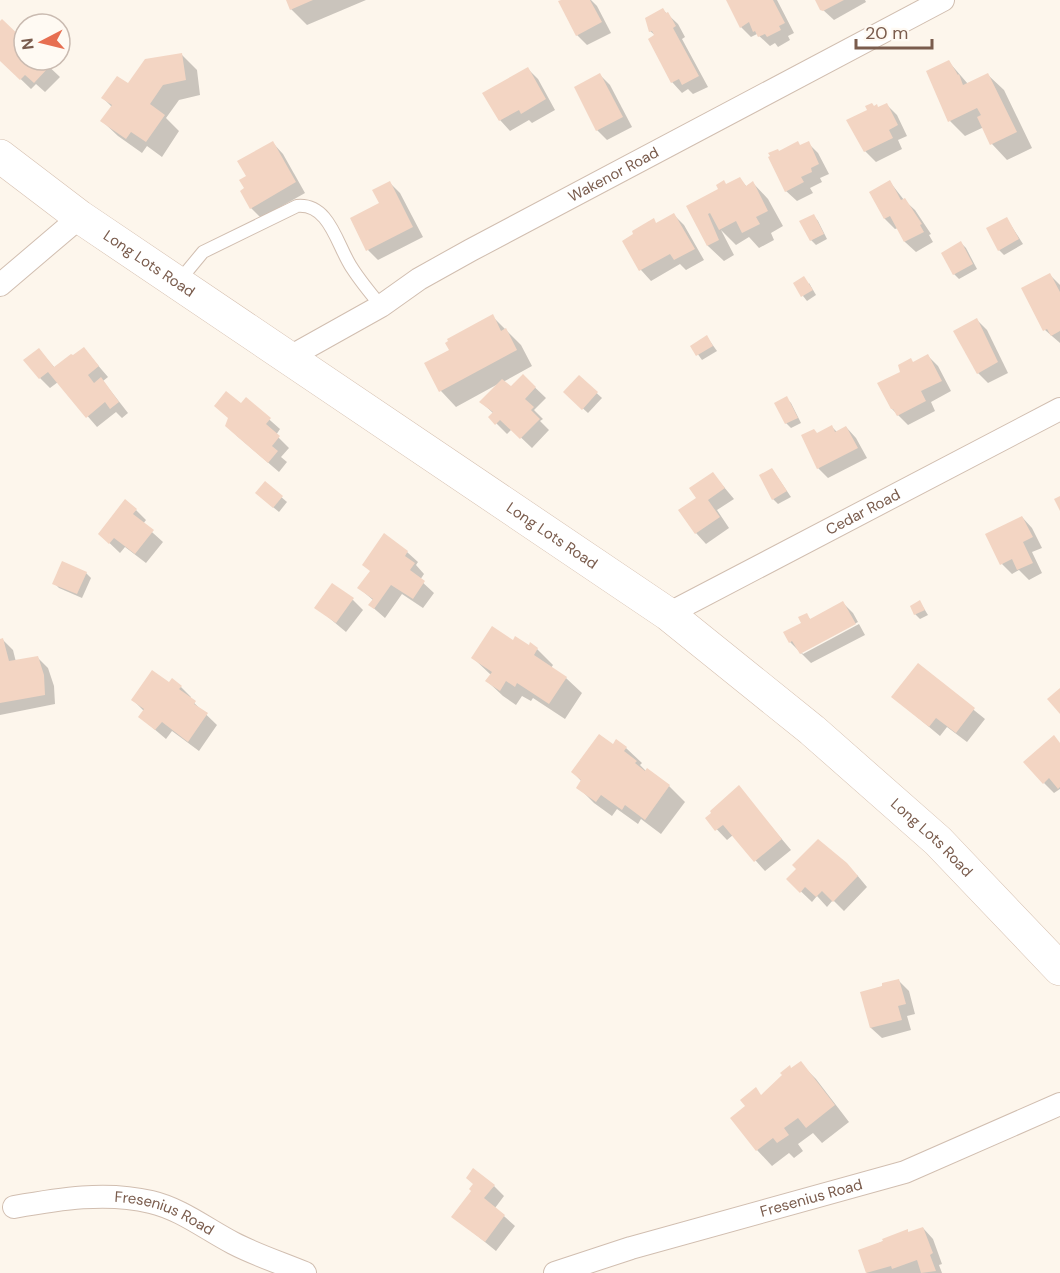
<svg xmlns="http://www.w3.org/2000/svg" width="1060" height="1273" viewBox="0 0 1060 1273" font-family="'DM Sans',sans-serif">
  <style>
    .shadow { fill: #0003 }
    .building { fill: #f3d5c3 }
    .lines { fill: none; stroke-linecap: round; stroke-linejoin: round }
    .service-casing { stroke: #d1beb0; stroke-width: 14 }
    .minor-casing { stroke: #d1beb0; stroke-width: 24 }
    .secondary-casing { stroke: #d6c0b0; stroke-width: 34 }
    .service { stroke: #fff; stroke-width: 12 }
    .minor { stroke: #fff; stroke-width: 22 }
    .secondary { stroke: #fff; stroke-width: 33 }
    .labels { text-anchor: middle; stroke-width: 5; stroke-linejoin: round; paint-order: stroke }
    .street-label { font-size: 15px; fill: #7a5c4d; stroke: #fffaf3 }
  </style>
  <rect width="100%" height="100%" fill="#fdf6ec"/>
  <g class="shadow">
    <path d="M288,0H366L307,25L291,9Z"/>
    <path d="M564,0H591L597,6L611,33L587,45L577,35Z"/>
    <path d="M727,0H777L794,33L788,36L790,40L778,47L775,43L770,46L757,34L751,37L741,27Z"/>
    <path d="M817,0H865L866,2L834,20L822,9Z"/>
    <path d="M663,10L678,24L685,37L682,39L708,87L693,94L688,89L682,93L672,82L656,36L650,31Z"/>
    <path d="M0,23L24,43V60H42L60,77L45,92L36,84L31,89L0,59Z"/>
    <path d="M181,54L197,70L200,95L179,100L166,118L179,131L162,157L147,146L142,153L118,136L102,121L112,107L103,98Z"/>
    <path d="M949,62L968,84L988,75L1004,90L1032,148L1007,160L992,144L984,127L965,136L950,121Z"/>
    <path d="M528,69L538,79L555,110L532,123L529,120L510,131L500,120Z"/>
    <path d="M600,75L610,85L632,127L607,140L597,130Z"/>
    <path d="M887,105L897,115L907,136L898,140L902,149L876,162L865,151L848,120L875,107L879,108Z"/>
    <path d="M273,143L283,154L305,193L261,218L251,208L246,189L248,177Z"/>
    <path d="M808,143L818,153L829,174L820,178L822,182L810,188L813,193L797,201L786,191L779,152Z"/>
    <path d="M740,179L747,187L753,183L768,199L783,226L771,233L774,240L759,248L749,237L736,245L721,230L734,255L724,261L708,246L688,207Z"/>
    <path d="M890,182L904,200L915,210L931,234L929,235L933,242L916,252L905,242L898,228L895,229L885,219L871,193Z"/>
    <path d="M390,183L400,193L423,237L378,260L368,250L352,219L381,204Z"/>
    <path d="M674,215L684,225L704,260L686,270L680,264L651,281L641,270L624,241Z"/>
    <path d="M814,216L818,221L827,239L816,245L811,240Z"/>
    <path d="M1007,219L1023,244L1004,255L999,250Z"/>
    <path d="M961,243L966,248L977,269L959,279L954,274Z"/>
    <path d="M1050,275L1060,285V343L1045,330Z"/>
    <path d="M809,283L816,295L807,301L803,296Z"/>
    <path d="M492,316L521,345L532,366L503,382L511,389L523,376L546,398L534,410L543,419L540,421L549,430L532,448L512,429L507,434L490,417L493,413L481,402L498,384L456,407L441,391L426,364L451,351Z"/>
    <path d="M977,320L987,330L1008,373L988,383L978,373Z"/>
    <path d="M707,337L717,351L702,360L692,346Z"/>
    <path d="M84,349L108,377L103,381L128,413L122,418L116,412L97,427L58,382L50,388L40,378L39,350L55,368Z"/>
    <path d="M928,356L938,366L951,391L931,402L935,411L908,425L892,409L901,372Z"/>
    <path d="M579,377L602,398L588,413L565,392Z"/>
    <path d="M786,398L791,403L801,423L791,428L786,423Z"/>
    <path d="M246,399L280,429L276,435L289,448L281,457L287,462L279,472L237,436L229,419Z"/>
    <path d="M832,427L837,432L846,427L856,438L867,458L828,478L818,468V434Z"/>
    <path d="M772,469L791,497L778,504L773,499Z"/>
    <path d="M713,474L734,499L717,510L729,528L706,544L696,533L680,511L698,498Z"/>
    <path d="M265,483L287,502L279,512L262,498Z"/>
    <path d="M136,510L146,520L143,524L163,542L146,563L125,547L120,553L100,534Z"/>
    <path d="M1022,517L1032,528L1042,548L1032,552L1042,573L1029,580L1019,570L1012,574L1002,564Z"/>
    <path d="M407,552L418,562L416,565L424,574L420,580L434,593L423,608L402,594L385,618L370,605L373,600L359,588L371,572Z"/>
    <path d="M86,573L91,578L82,598L59,588L54,583Z"/>
    <path d="M353,600L363,610L346,632L316,607Z"/>
    <path d="M920,602L928,615L920,619L915,614Z"/>
    <path d="M843,603L853,613L858,622L801,652L803,654L859,624L865,635L811,663L790,642L806,615L811,620Z"/>
    <path d="M3,640L13,650L16,662L38,658L48,668L54,686L55,704L0,715V641Z"/>
    <path d="M513,642L529,647L531,645L537,649L553,665L551,668L566,678L582,693L565,719L533,698L531,701L522,696L516,705L503,696L487,681L491,675L473,658Z"/>
    <path d="M918,665L985,719L967,742L947,727L940,736L893,697Z"/>
    <path d="M170,684L181,687L191,697L190,699L217,725L199,751L172,731L166,739L140,717L144,711L133,700Z"/>
    <path d="M1060,744V789L1054,793L1044,783Z"/>
    <path d="M613,746L626,748L642,763L640,765L647,772L648,770L669,786L685,802L661,834L641,819L638,824L617,809L612,816L594,803L578,787L582,782L573,772Z"/>
    <path d="M739,788L791,850L765,871L733,835L727,840L707,819Z"/>
    <path d="M857,875L867,887L844,911L833,900L827,907L817,896L812,902L788,879Z"/>
    <path d="M899,981L909,991L915,1014L907,1016L911,1030L882,1038L871,1028L862,993Z"/>
    <path d="M800,1063L816,1079L849,1122L822,1143L813,1133L798,1144L803,1151L794,1158L789,1153L772,1166L757,1150L762,1096Z"/>
    <path d="M494,1186L504,1196L495,1208L515,1226L496,1251L453,1216Z"/>
    <path d="M923,1228L933,1239L942,1264L939,1265L942,1273H867L860,1251L907,1231L910,1233Z"/>
  </g>
  <g class="building">
    <path d="M286,0H313L290,10Z"/>
    <path d="M561,0H590L602,22L576,36L558,1Z"/>
    <path d="M726,0H773L785,23L779,26L781,30L767,37L765,34L758,37L755,31L753,32L749,22L740,28Z"/>
    <path d="M815,0H844L823,11L820,10Z"/>
    <path d="M663,8L666,13L668,12L676,26L673,28L699,76L682,85L679,79L671,83L648,39L654,35L652,31L649,32L645,18Z"/>
    <path d="M2,19L24,40V60H45L50,66L34,83L25,75L20,80L0,61V21Z"/>
    <path d="M182,53L186,80L163,85L150,104L165,115L146,142L131,132L126,139L100,121L112,105L101,98L117,76L128,83L145,59Z"/>
    <path d="M949,60L958,75L959,74L963,85L988,73L1017,132L990,145L977,117L981,115L977,108L948,122L926,71Z"/>
    <path d="M528,67L546,99L521,114L519,110L499,121L482,93Z"/>
    <path d="M600,73L623,117L596,131L574,87Z"/>
    <path d="M872,103L874,106L877,104L878,107L887,103L898,125L889,130L893,138L864,152L846,120L867,110L865,106Z"/>
    <path d="M273,141L296,182L250,209L240,191L244,188L239,180L246,176L237,161Z"/>
    <path d="M798,141L800,145L809,141L819,164L811,168L812,172L801,177L804,182L785,192L768,157L770,156L768,153L778,149L779,151Z"/>
    <path d="M740,177L746,186L753,181L768,211L756,217L760,224L742,233L736,221L719,230L710,213L708,214L719,240L707,246L686,206L718,189L716,185L724,180L726,184Z"/>
    <path d="M890,180L901,200L905,198L922,224L920,225L924,232L904,242L890,216L884,219L869,192Z"/>
    <path d="M390,181L413,227L366,251L350,218L379,203L372,190Z"/>
    <path d="M674,213L695,249L674,260L670,254L639,271L622,241L633,234L632,231L654,218L656,223Z"/>
    <path d="M814,214L824,234L810,241L799,221Z"/>
    <path d="M1007,217L1019,239L998,251L986,228Z"/>
    <path d="M961,241L973,264L953,275L941,253Z"/>
    <path d="M1050,273L1060,292V331L1051,336L1047,329L1043,331L1021,288Z"/>
    <path d="M804,276L813,290L801,297L793,283Z"/>
    <path d="M493,314L501,331L506,328L517,350L439,392L424,363L449,350L445,343L448,341L447,339Z"/>
    <path d="M977,318L998,362L977,374L953,331Z"/>
    <path d="M707,335L713,346L696,356L690,346Z"/>
    <path d="M84,347L99,366L88,375L94,383L101,377L119,402L110,409L105,402L86,418L48,372L39,379L23,360L39,348L54,367L71,354L73,355Z"/>
    <path d="M928,354L942,381L921,391L926,401L897,416L893,409H891L877,383L900,372L898,365L911,358L913,362Z"/>
    <path d="M523,374L536,387L525,399L534,407L531,410L540,419L520,439L500,420L495,425L488,417L493,412L479,402L502,379L511,386Z"/>
    <path d="M579,375L598,392L582,410L563,392Z"/>
    <path d="M226,391L241,403L246,397L271,418L266,424L280,436L272,446L278,451L268,463L225,426L228,418L214,406Z"/>
    <path d="M787,396L798,418L785,424L774,403Z"/>
    <path d="M832,425L835,432L846,426L858,448L817,469L801,435L814,429L817,433Z"/>
    <path d="M772,468L787,491L772,500L759,475Z"/>
    <path d="M713,472L725,488L708,500L720,517L695,534L678,510L696,498L689,488Z"/>
    <path d="M265,481L283,496L273,508L255,493Z"/>
    <path d="M1060,496V511L1054,499Z"/>
    <path d="M125,499L137,509L133,514L154,530L135,554L114,538L109,544L98,534Z"/>
    <path d="M1022,516L1033,537L1023,542L1033,563L1017,570L1012,559L1000,565L985,534Z"/>
    <path d="M384,533L408,551L405,556L415,563L410,570L425,581L413,599L391,585L374,609L368,605L373,599L357,588L370,571L362,565Z"/>
    <path d="M62,561L87,572L77,594L52,584Z"/>
    <path d="M332,583L354,598L336,623L314,608Z"/>
    <path d="M920,600L925,610L914,615L910,606Z"/>
    <path d="M843,601L856,624L800,654L792,641L789,643L783,632L801,623L798,617L807,613L810,619Z"/>
    <path d="M492,626L513,640L515,636L529,645L530,642L538,648L534,655L567,677L549,704L517,683L515,687L506,681L500,691L485,681L492,672L471,658Z"/>
    <path d="M3,638L9,661L38,656L44,675L45,695L0,703V639Z"/>
    <path d="M918,663L975,708L956,733L936,718L929,727L891,697Z"/>
    <path d="M152,670L169,682L172,678L182,686L179,689L196,701L194,704L208,713L188,742L162,722L155,730L138,717L144,709L131,700Z"/>
    <path d="M1060,688V714L1047,699Z"/>
    <path d="M599,734L613,744L616,739L627,747L624,751L637,761L635,763L645,771L647,768L670,785L645,820L625,805L622,810L601,795L596,802L576,788L581,780L571,772Z"/>
    <path d="M1054,735L1060,743V787L1058,789L1049,778L1043,784L1023,762Z"/>
    <path d="M739,785L782,839L754,862L723,825L715,831L705,818L711,813L710,811Z"/>
    <path d="M818,839L847,863L858,876L833,902L822,891L816,897L805,887L800,893L786,879L796,869L792,865Z"/>
    <path d="M899,979L906,1004L898,1006L902,1020L870,1028L860,992L882,986V983Z"/>
    <path d="M801,1061L835,1105L806,1128L798,1118L784,1128L789,1135L777,1143L773,1138L756,1151L730,1118L745,1106L740,1100L756,1087L761,1095L782,1075L780,1073L790,1065L791,1068Z"/>
    <path d="M473,1168L495,1185L484,1198L505,1215L485,1242L451,1217L471,1191L469,1189L473,1184L466,1178Z"/>
    <path d="M923,1227L933,1253L930,1255L936,1271L921,1273L917,1260L892,1269L891,1266L866,1273L858,1250L883,1241L882,1239L908,1229V1232Z"/>
  </g>
  <g class="lines">
    <defs>
      <path id="service" d="M179,281L203,252L297,206C330,203 337,246 352,268C361,282 371,294 381,306"/>
      <g id="minor">
        <path d="M0,285L80,217"/>
        <path id="s1" d="M288,358L381,306L419,279L471,250L943,0"/>
        <path id="s2" d="M668,614L1060,409"/>
        <path id="s3" d="M14,1207C59,1199 106,1191 151,1202C181,1209 206,1229 233,1243C256,1255 281,1263 305,1273"/>
        <path id="s4" d="M555,1273L631,1248L905,1172L1060,1104"/>
      </g>
      <g id="secondary">
        <path id="s5" d="M0,156L80,217L668,614L812,730L938,841L1060,969"/>
      </g>
    </defs>
    <use href="#service" class="service-casing"/>
    <use href="#minor" class="minor-casing"/>
    <use href="#secondary" class="secondary-casing"/>
    <use href="#service" class="service"/>
    <use href="#minor" class="minor"/>
    <use href="#secondary" class="secondary"/>
  </g>
  <g class="labels">
    <g class="street-label">
      <text dy="5" stroke="none"><textPath href="#s1" startOffset="374">Wakenor Road</textPath></text>
      <text dy="5" stroke="none"><textPath href="#s5" startOffset="184">Long Lots Road</textPath></text>
      <text dy="5" stroke="none"><textPath href="#s2" startOffset="220">Cedar Road</textPath></text>
      <text dy="5" stroke="none"><textPath href="#s5" startOffset="670">Long Lots Road</textPath></text>
      <text dy="5" stroke="none"><textPath href="#s5" startOffset="1156">Long Lots Road</textPath></text>
      <text dy="5" stroke="none"><textPath href="#s4" startOffset="267">Fresenius Road</textPath></text>
      <text dy="5" stroke="none"><textPath href="#s3" startOffset="154">Fresenius Road</textPath></text>
    </g>
  </g>
  <g transform="translate(42 42) rotate(263)"><circle r="28" fill="#fffaf3" stroke="#cabbb1" stroke-width="1.5"/>
  <path d="M0-4.5L10 22L0 15L-10 22Z" fill="#e76f51"/>
  <text y="-9" font-size="16" font-weight="bold" text-anchor="middle" fill="#7a5c4d">N</text>
  </g>
  <path d="M856 39v9h76v-9" fill="none" stroke="#7a5c4d" stroke-width="3"/>
  <text x="865" y="39" font-size="18" fill="#7a5c4d" stroke="#fffaf3" stroke-width="4.5" paint-order="stroke">20 m</text>
</svg>
